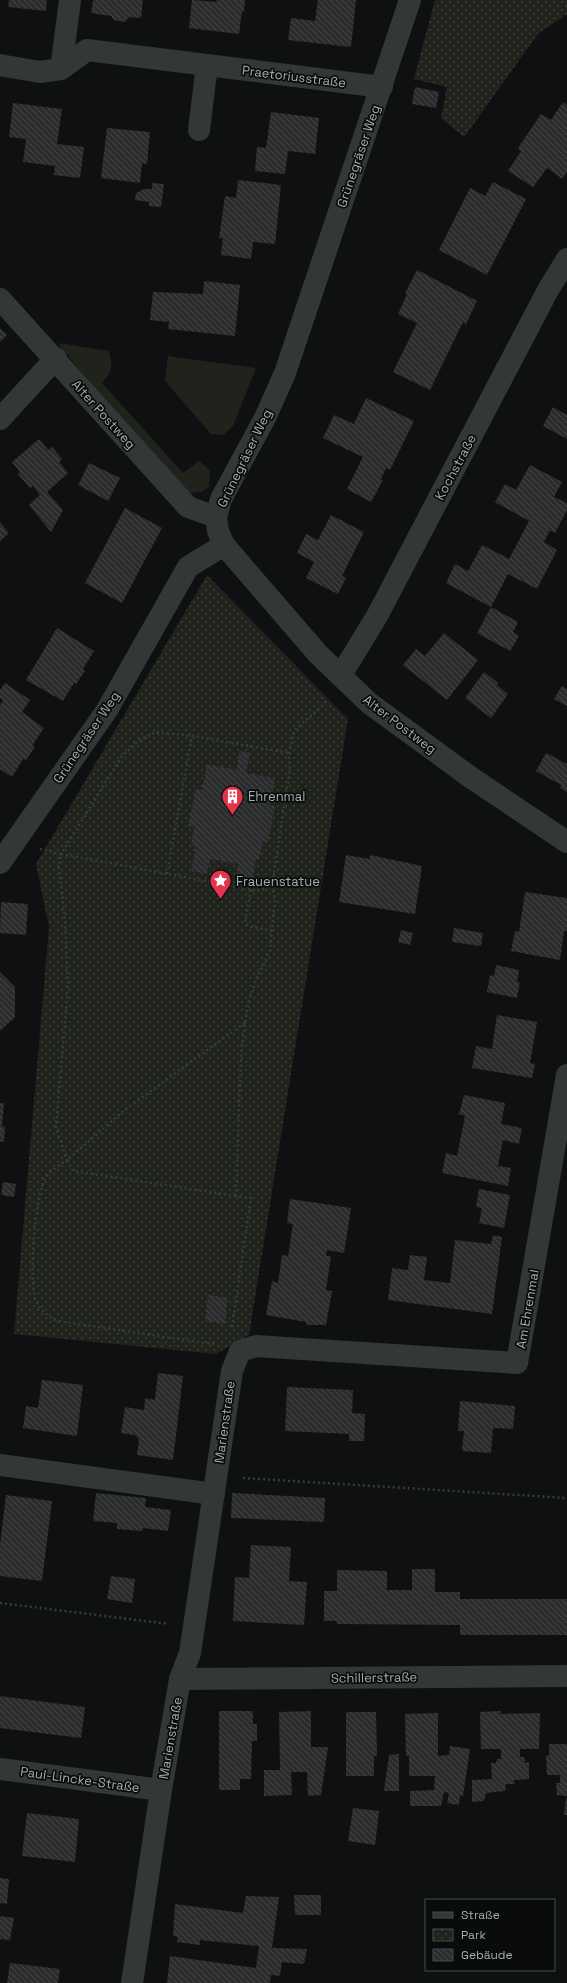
<svg xmlns="http://www.w3.org/2000/svg" width="567" height="1983" viewBox="0 0 567 1983" font-family="'Space Grotesk',sans-serif">
  <style>
    .grass { fill: #20231c }
    .park { fill: url(#park-dots) }
    .building { fill: url(#building-back-hatch) }
    .lines { fill: none; stroke-linecap: round; stroke-linejoin: round }
    .path { stroke: #373c3c; stroke-width: 2.5; stroke-dasharray: 2 3; stroke-linecap: butt }
    .minor { stroke: #333737; stroke-width: 22 }
    .labels { text-anchor: middle; stroke-width: 3.5; stroke-linejoin: round; paint-order: stroke }
    .street-label { font-size: 13px; fill: #a1b1af; stroke: #0a0b0b }
    .poi-label { font-size: 13px; fill: #a1b1af; stroke: #0a0b0b; text-anchor: start }
  </style>
  <defs>
    <pattern id="park-dots" width="8" height="8" patternUnits="userSpaceOnUse"><rect width="8" height="8" fill="#20231c"/><path d="M2 2h.1M6 6h.1" fill="none" stroke="#3d413a" stroke-width="1.8" stroke-linecap="round"/></pattern>
    <pattern id="building-back-hatch" width="6" height="6" patternUnits="userSpaceOnUse"><rect width="6" height="6" fill="#2a2c2d"/><path d="M-1 5l2 2M0 0l6 6M5-1l2 2" fill="none" stroke="#464849"/></pattern>
  </defs>
  <rect width="100%" height="100%" fill="#0f1011"/>
  <g class="grass">
    <path d="M58,343L109,351C113,368 113,370 102,383L183,473L199,461L210,470L209,487L202,492L187,493L85,377Z"/>
    <path d="M168,356L256,368L233,426L223,435L211,434L165,381Z"/>
  </g>
  <g class="park">
    <path d="M435,0H567V14L538,34L464,137L441,118L447,87L414,79Z"/>
    <path d="M207,575L348,719L249,1335L216,1354L14,1334L49,927L36,864Z"/>
  </g>
  <g class="building">
    <path d="M9,0H47L46,11L8,7Z"/>
    <path d="M93,0H143L141,18L129,17L125,22L114,20L111,16L91,13Z"/>
    <path d="M192,0L216,2L217,0H245L244,12L242,11L239,34L189,28Z"/>
    <path d="M318,0H356L351,47L288,40L291,18L315,21Z"/>
    <path d="M415,87L439,92L436,108L412,104Z"/>
    <path d="M563,102L567,105V172L562,179L547,168L533,187L508,171L521,151L518,148L541,114L551,120Z"/>
    <path d="M13,103L62,109L57,144L84,147L80,178L54,175L55,166L23,162L26,139L9,137Z"/>
    <path d="M271,112L319,118L315,154L288,151L285,174L255,171L257,147L266,148Z"/>
    <path d="M107,128L150,132L147,164L142,163L140,183L101,178Z"/>
    <path d="M238,180L281,185L275,244L253,242L251,259L221,255L223,238H219L225,196L236,198Z"/>
    <path d="M493,182L526,199L487,275L439,250L470,188L485,196Z"/>
    <path d="M152,183L164,184L161,207L149,206V202L135,200L136,193L144,189H152Z"/>
    <path d="M417,270L477,301L466,324L463,322L430,390L393,372L417,323L398,314L407,294L405,293Z"/>
    <path d="M204,281L240,285L235,336L168,329L169,322L150,320L153,292L203,294Z"/>
    <path d="M0,328L7,335L0,342Z"/>
    <path d="M366,398L414,421L390,470L386,468L381,479L383,480L371,502L347,489L363,457L323,438L334,415L354,424Z"/>
    <path d="M553,407L567,415V439L543,426Z"/>
    <path d="M39,439L48,450L52,447L62,459L59,462L68,473L47,492L63,510L51,532L29,505L40,495L33,486L30,488L18,474L20,472L12,462Z"/>
    <path d="M89,463L120,478L108,501L78,485Z"/>
    <path d="M530,465L562,482L554,497L567,503V510L555,533L550,530L544,542L557,550L537,589L508,574L491,607L446,583L455,564L468,571L482,545L509,559L529,521L495,502L505,484L516,490Z"/>
    <path d="M125,508L162,528L122,603L85,583Z"/>
    <path d="M331,515L364,532L342,576L346,578L338,594L306,578L314,562L297,553L306,534L318,540Z"/>
    <path d="M0,522L9,533L0,541Z"/>
    <path d="M491,607L518,622L513,632L519,636L510,651L477,633Z"/>
    <path d="M57,628L94,651L83,669L85,671L76,684L74,683L63,701L26,680Z"/>
    <path d="M444,633L478,660L447,700L403,665L416,649L425,656Z"/>
    <path d="M484,672L498,683L497,685L508,694L491,718L465,698Z"/>
    <path d="M5,683L30,700L22,712L44,728L32,746L35,747L26,760L23,759L12,777L0,769V705L3,700L0,698V690Z"/>
    <path d="M562,686L567,689V706L554,699Z"/>
    <path d="M240,751L250,753L246,773L275,778L270,805L275,806L268,842L263,841L259,860L256,859L252,882L236,879L238,864L210,859L207,874L191,871L196,847L191,845L194,827L188,826L196,789L202,791L207,764L236,770Z"/>
    <path d="M546,753L567,764V792L560,788L561,785L536,771Z"/>
    <path d="M346,855L370,859V855L422,866L415,914L339,902Z"/>
    <path d="M525,892L567,898V931H564L560,960L511,951L515,931L519,932Z"/>
    <path d="M1,902L28,904L26,935L0,933Z"/>
    <path d="M454,928L483,933L481,946L452,942Z"/>
    <path d="M401,930L413,933L410,945L398,942Z"/>
    <path d="M496,965L519,970L517,982H520L517,998L487,992L490,975L494,976Z"/>
    <path d="M0,972L15,987V1017L0,1031Z"/>
    <path d="M497,1015L537,1022L530,1063L535,1064L532,1078L472,1068L476,1046L492,1049Z"/>
    <path d="M464,1095L505,1103L501,1124L522,1128L519,1144L503,1140L498,1166L511,1168L508,1186L442,1173L446,1153L457,1156L465,1116L459,1114Z"/>
    <path d="M0,1103H4L2,1126L5,1127L4,1142L0,1141Z"/>
    <path d="M3,1182L16,1184L14,1197L1,1195Z"/>
    <path d="M479,1189L510,1195L504,1228L479,1223L482,1208L476,1207Z"/>
    <path d="M290,1199L351,1208L344,1253L327,1250L326,1256H331L326,1290L332,1291L326,1325H306V1322L266,1315L272,1281L278,1283L282,1255L288,1256L293,1224L287,1223Z"/>
    <path d="M493,1235L502,1237L492,1314L388,1300L392,1268L408,1270L410,1255L427,1257L424,1280L450,1283L455,1240L491,1244Z"/>
    <path d="M208,1295L228,1298L225,1324L205,1321Z"/>
    <path d="M158,1373L183,1376L173,1460L137,1455L139,1439L135,1435L121,1433L125,1407L144,1410L145,1398L155,1400Z"/>
    <path d="M42,1380L83,1385L77,1436L23,1428L26,1406L38,1408Z"/>
    <path d="M287,1387L353,1390L352,1413L365,1414L364,1441H349V1434L285,1431Z"/>
    <path d="M460,1401L515,1406L513,1429L493,1428L491,1453L462,1451L464,1431H458Z"/>
    <path d="M96,1493L146,1498L145,1507L171,1510L168,1531L143,1528L142,1531L117,1529V1523L93,1521Z"/>
    <path d="M232,1493L325,1498L324,1522L231,1518Z"/>
    <path d="M6,1495L52,1501L42,1581L0,1576V1545Z"/>
    <path d="M251,1545L291,1547L289,1581L307,1582L304,1625L233,1621L235,1577L249,1578Z"/>
    <path d="M412,1569H435V1592H460V1599H567V1635H460V1625L337,1624V1621H324V1591H337V1570L387,1571V1590H412Z"/>
    <path d="M111,1576L135,1579L132,1603L107,1599Z"/>
    <path d="M0,1696L85,1707L81,1738L0,1728Z"/>
    <path d="M219,1711H253V1724H257V1741H252L251,1779H240V1790H219Z"/>
    <path d="M311,1711V1747H328L321,1795L308,1796L307,1772H291L292,1795L264,1796V1770H280L279,1712Z"/>
    <path d="M500,1711L501,1714L540,1713L539,1749H520V1757H524L525,1763L529,1762V1779L514,1780L515,1784H506L505,1791L486,1793L484,1801L472,1802V1780L492,1779L491,1763H496L497,1759H501V1749H481L480,1712Z"/>
    <path d="M346,1712H376L377,1756H374V1776H346Z"/>
    <path d="M438,1713V1756L449,1755L450,1746L470,1749L463,1796L460,1795L459,1805L447,1803L449,1793L444,1792L441,1806H410V1791L434,1790L435,1776H409V1756H406L405,1714Z"/>
    <path d="M549,1744H567V1796L557,1795L556,1783H560V1775H547L546,1756L549,1755Z"/>
    <path d="M399,1754V1791H384L389,1755Z"/>
    <path d="M566,1798H567V1815H564Z"/>
    <path d="M353,1808L379,1811L375,1845L348,1841Z"/>
    <path d="M27,1813L79,1819L75,1862L22,1856Z"/>
    <path d="M0,1878L9,1879L7,1904L0,1903Z"/>
    <path d="M294,1895H321V1915H295Z"/>
    <path d="M246,1896L279,1897L272,1948L307,1949L304,1964L282,1962L280,1976L271,1975L270,1983H167L170,1956L256,1968L259,1946L200,1940V1945L177,1942L178,1937L173,1936L175,1904L243,1913Z"/>
    <path d="M0,1916L14,1918L10,1940L0,1939Z"/>
    <path d="M10,1963L60,1969L58,1983H7Z"/>
  </g>
  <g class="lines">
    <g class="path">
      <path d="M40,849L61,854L122,756L140,740L156,732L192,736L289,753"/>
      <path d="M167,874L192,736"/>
      <path d="M251,890L245,921L248,926L273,931"/>
      <path d="M236,1196L73,1171L67,1160L126,1109L246,1022"/>
      <path d="M232,1327L251,1198L236,1196L241,1054L248,1003L257,977L270,952L275,899L272,886L290,769L289,753L294,731L324,704L327,699"/>
      <path d="M214,1344L57,1321C48,1316 41,1311 36,1301C28,1282 35,1194 46,1177C50,1171 60,1165 67,1160L56,1127L68,987L65,920L59,867L61,854L259,891L272,886"/>
      <path d="M243,1478L567,1498"/>
      <path d="M0,1603L169,1624"/>
    </g>
    <g class="minor">
      <path d="M410,0L285,373L265,418L221,499L216,517L218,531L224,545L318,654L369,703L473,779L567,842"/>
      <path d="M0,65L40,72L61,69L87,50L382,87"/>
      <path d="M61,69L70,0"/>
      <path d="M199,130L207,65"/>
      <path d="M0,299L188,507L216,517"/>
      <path d="M0,419L56,358"/>
      <path d="M341,675L377,616L548,290L567,259"/>
      <path d="M0,863L107,710L188,567L224,545"/>
      <path d="M0,1465L214,1494"/>
      <path d="M180,1679L567,1676"/>
      <path d="M0,1769L161,1790"/>
      <path d="M132,1983L161,1790L180,1679L190,1653L232,1371L240,1351L256,1346L517,1363L567,1075"/>
    </g>
  </g>
  <defs>
    <symbol id="building-pin" viewBox="-11 -11 22 30"><path d="M0 17L-7.5 6A9.5 9.5 0 1 1 7.5 6Z" fill="#e4334c" stroke="#0a0b0b"/><path d="M-4-6H4V6H1V3H-1V6H-4ZM-2.5-4.3h1.7v1.8h-1.7ZM.8-4.3h1.7v1.8H.8ZM-2.5-1h1.7V.8h-1.7ZM.8-1h1.7V.8H.8Z" fill="#fff"/></symbol>
    <symbol id="sight-pin" viewBox="-11 -11 22 30"><path d="M0 17L-7.5 6A9.5 9.5 0 1 1 7.5 6Z" fill="#e4334c" stroke="#0a0b0b"/><path d="M0-6L1.8-2.2L6-1.7L2.9 1.2L3.7 5.4L0 3.3L-3.7 5.4L-2.9 1.2L-6-1.7L-1.8-2.2Z" fill="#fff"/></symbol>
  </defs>
  <g fill-rule="evenodd">
    <use href="#building-pin" x="220" y="784" width="25" height="34"/>
    <use href="#sight-pin" x="208" y="868" width="25" height="34"/>
  </g>
  <g class="labels">
    <g class="street-label">
      <text transform="translate(294 76) rotate(7)" y="5">Praetoriusstraße</text>
      <text transform="translate(358 156) rotate(-71)" y="5">Grünegräser Weg</text>
      <text transform="translate(104 414) rotate(48)" y="5">Alter Postweg</text>
      <text transform="translate(244 458) rotate(-64)" y="5">Grünegräser Weg</text>
      <text transform="translate(455 467) rotate(-62)" y="5">Kochstraße</text>
      <text transform="translate(400 724) rotate(37)" y="5">Alter Postweg</text>
      <text transform="translate(86 737) rotate(-56)" y="5">Grünegräser Weg</text>
      <text transform="translate(527 1309) rotate(-80)" y="5">Am Ehrenmal</text>
      <text transform="translate(224 1422) rotate(-82)" y="5">Marienstraße</text>
      <text transform="translate(374 1677) rotate(-1)" y="5">Schillerstraße</text>
      <text transform="translate(170 1738) rotate(-80)" y="5">Marienstraße</text>
      <text transform="translate(80 1779) rotate(8)" y="5">Paul-Lincke-Straße</text>
    </g>
    <g class="poi-label">
      <text x="248" y="801">Ehrenmal</text>
      <text x="236" y="886">Frauenstatue</text>
    </g>
  </g>
  <rect x="425" y="1899" width="130" height="72" fill="#0a0b0b" stroke="#464d4d"/>
  <rect x="433" y="1912" width="20" height="6" fill="#333737" stroke="#464d4d"/>
  <text x="461" y="1919" font-size="12" fill="#a1b1af">Straße</text>
  <rect x="433" y="1929" width="20" height="12" fill="url(#park-dots)" stroke="#464d4d"/>
  <text x="461" y="1939" font-size="12" fill="#a1b1af">Park</text>
  <rect x="433" y="1949" width="20" height="12" fill="url(#building-back-hatch)" stroke="#464d4d"/>
  <text x="461" y="1959" font-size="12" fill="#a1b1af">Gebäude</text>
</svg>
